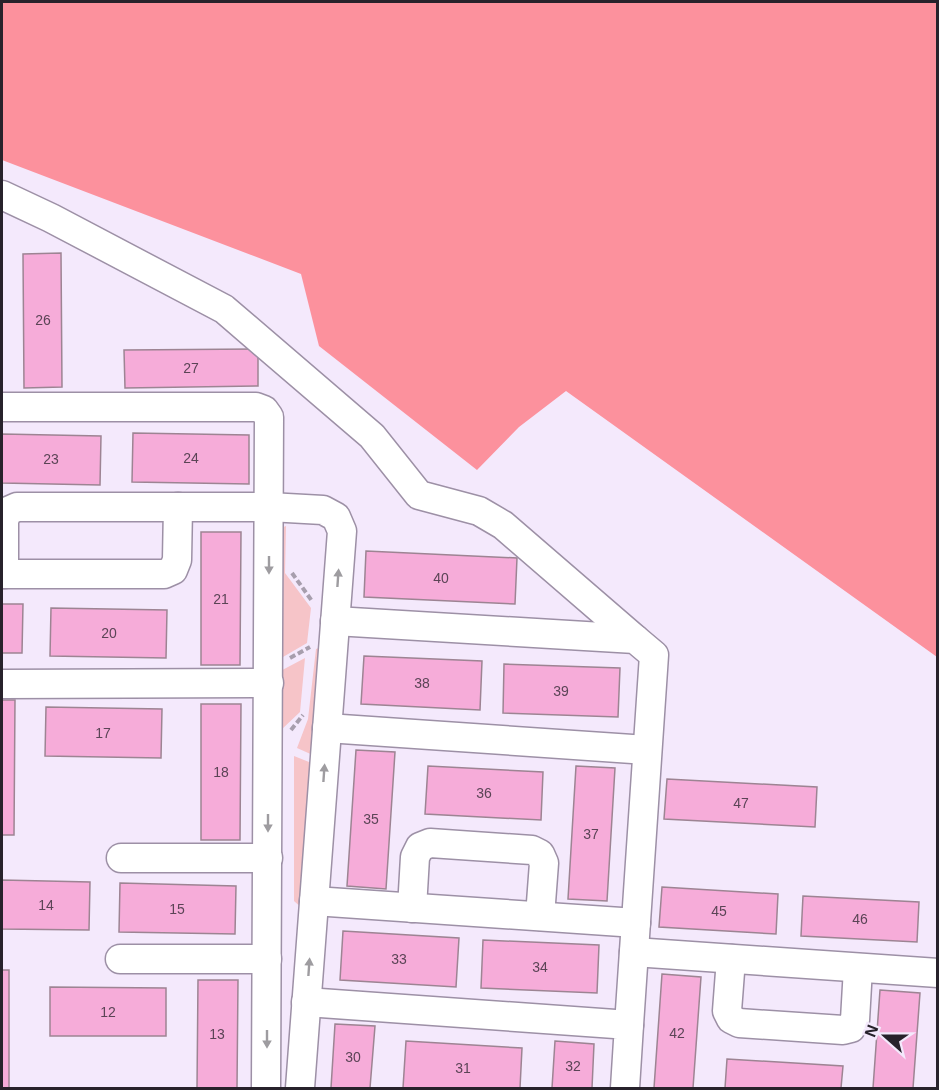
<svg xmlns="http://www.w3.org/2000/svg" width="939" height="1090" viewBox="0 0 939 1090" font-family="Arial,sans-serif">
  <style>
    .green { fill: #f6c4c8 }
    .forest { fill: #fc919d }
    .building { fill: #f6acd9; stroke: #9d8493; stroke-width: 1.5 }
    .lines { fill: none; stroke-linecap: round; stroke-linejoin: round }
    .minor-casing { stroke: #9d90a6; stroke-width: 31 }
    .path { stroke: #a79ead; stroke-width: 4; stroke-dasharray: 6 3; stroke-linecap: butt }
    .minor { stroke: #fff; stroke-width: 28 }
    .oneway { fill: #9e9ca0 }
    .labels { text-anchor: middle; stroke-width: 6; stroke-linejoin: round; paint-order: stroke }
    .number-label { font-size: 14px; fill: #5b4456 }
  </style>
  <rect width="100%" height="100%" fill="#f4e9fc"/>
  <g class="green">
    <path d="M286,526L285,573L311,608L307,643L271,664L281,528Z"/>
    <path d="M324,646L315,756L297,748L308,719L316,649Z"/>
    <path d="M305,658L300,712L281,730V964L271,971V676Z"/>
    <path d="M294,756L314,764L303,909L294,901Z"/>
  </g>
  <path class="forest" d="M2,2H937V657L566,391L519,427L477,470L319,346L301,274L2,160Z"/>
  <g class="building">
    <path d="M61,253L62,387L24,388L23,254Z"/>
    <path d="M258,349V386L125,388L124,350Z"/>
    <path d="M133,433L249,435V484L132,482Z"/>
    <path d="M2,434L101,436L100,485L2,483Z"/>
    <path d="M201,532H241L240,665H201Z"/>
    <path d="M366,551L517,558L515,604L364,597Z"/>
    <path d="M2,604H23L22,653H2Z"/>
    <path d="M51,608L167,610L166,658L50,656Z"/>
    <path d="M364,656L482,661L480,710L361,704Z"/>
    <path d="M504,664L620,668L618,717L503,713Z"/>
    <path d="M2,700H15L14,835H2Z"/>
    <path d="M201,704H241L240,840H201Z"/>
    <path d="M46,707L162,709L161,758L45,756Z"/>
    <path d="M356,750L395,752L386,889L347,886Z"/>
    <path d="M428,766L543,772L541,820L425,814Z"/>
    <path d="M576,766L615,768L607,901L568,899Z"/>
    <path d="M667,779L817,787L815,827L664,819Z"/>
    <path d="M2,880L90,882L89,930L2,929Z"/>
    <path d="M120,883L236,886L235,934L119,932Z"/>
    <path d="M662,887L778,894L776,934L659,927Z"/>
    <path d="M803,896L919,902L917,942L801,936Z"/>
    <path d="M343,931L459,938L456,987L340,980Z"/>
    <path d="M483,940L599,945L597,993L481,988Z"/>
    <rect x="2" y="970" width="7" height="118"/>
    <path d="M662,974L701,977L693,1088H654Z"/>
    <path d="M198,980H238L237,1088H197Z"/>
    <path d="M50,987L166,988V1036H50Z"/>
    <path d="M880,990L920,993L913,1088H873Z"/>
    <path d="M335,1024L375,1026L370,1088H331Z"/>
    <path d="M406,1041L522,1048L520,1088H403Z"/>
    <path d="M555,1041L594,1044L592,1088H552Z"/>
    <path d="M727,1059L843,1066L841,1088H725Z"/>
  </g>
  <g class="lines">
    <defs>
      <g id="minor">
        <path d="M2,195L51,218L224,309L372,436L419,495L479,511L503,525L635,639"/>
        <path d="M2,407H256L264,410L269,417L266,1088"/>
        <path d="M2,574H4V520L8,511L17,507H269L323,510L336,517L342,531L300,1088"/>
        <path d="M4,574H164L173,570L177,560L178,507"/>
        <path d="M335,621L635,639L654,655L629,1025"/>
        <path d="M2,684L269,683"/>
        <path d="M327,728L647,750"/>
        <path d="M121,858H268"/>
        <path d="M314,901L636,923"/>
        <path d="M412,908L415,857L420,847L430,843L532,850L540,854L544,863L540,916"/>
        <path d="M634,952L938,973"/>
        <path d="M120,959H267"/>
        <path d="M731,959L727,1011L731,1019L739,1023L843,1030L851,1028L855,1020L858,968"/>
        <path d="M306,1002L629,1025L625,1088"/>
      </g>
    </defs>
    <use href="#minor" class="minor-casing"/>
    <g class="path">
      <path d="M292,573L312,601"/>
      <path d="M290,658L310,647"/>
      <path d="M291,730L303,715"/>
    </g>
    <use href="#minor" class="minor"/>
  </g>
  <defs><path id="oneway-solid" d="M-6-.8H1V-3.2L6.5 0L1 3.2V.8H-6Z" transform="scale(1.5)"/></defs>
  <g class="oneway">
    <use href="#oneway-solid" transform="translate(269 565) rotate(90)"/>
    <use href="#oneway-solid" transform="translate(338 578) rotate(-86)"/>
    <use href="#oneway-solid" transform="translate(324 773) rotate(-86)"/>
    <use href="#oneway-solid" transform="translate(268 823) rotate(90)"/>
    <use href="#oneway-solid" transform="translate(309 967) rotate(-86)"/>
    <use href="#oneway-solid" transform="translate(267 1039) rotate(90)"/>
  </g>
  <g class="labels">
    <g class="number-label">
      <text x="43" y="325">26</text>
      <text x="191" y="373">27</text>
      <text x="191" y="463">24</text>
      <text x="51" y="464">23</text>
      <text x="441" y="583">40</text>
      <text x="221" y="604">21</text>
      <text x="109" y="638">20</text>
      <text x="422" y="688">38</text>
      <text x="561" y="696">39</text>
      <text x="103" y="738">17</text>
      <text x="221" y="777">18</text>
      <text x="484" y="798">36</text>
      <text x="741" y="808">47</text>
      <text x="371" y="824">35</text>
      <text x="591" y="839">37</text>
      <text x="46" y="910">14</text>
      <text x="177" y="914">15</text>
      <text x="719" y="916">45</text>
      <text x="860" y="924">46</text>
      <text x="399" y="964">33</text>
      <text x="540" y="972">34</text>
      <text x="108" y="1017">12</text>
      <text x="677" y="1038">42</text>
      <text x="217" y="1039">13</text>
      <text x="353" y="1062">30</text>
      <text x="573" y="1071">32</text>
      <text x="463" y="1073">31</text>
    </g>
  </g>
  <rect width="939" height="1090" fill="none" stroke="#27222b" stroke-width="6"/>
  <g transform="translate(885 1036) rotate(291)" stroke="#f4e9fc" stroke-width="4.5" paint-order="stroke">
  <path d="M0-4.5L10 22L0 15L-10 22Z" fill="#27222b"/>
  <text y="-9" font-size="16" font-weight="bold" text-anchor="middle" fill="#27222b">N</text>
  </g>
</svg>
